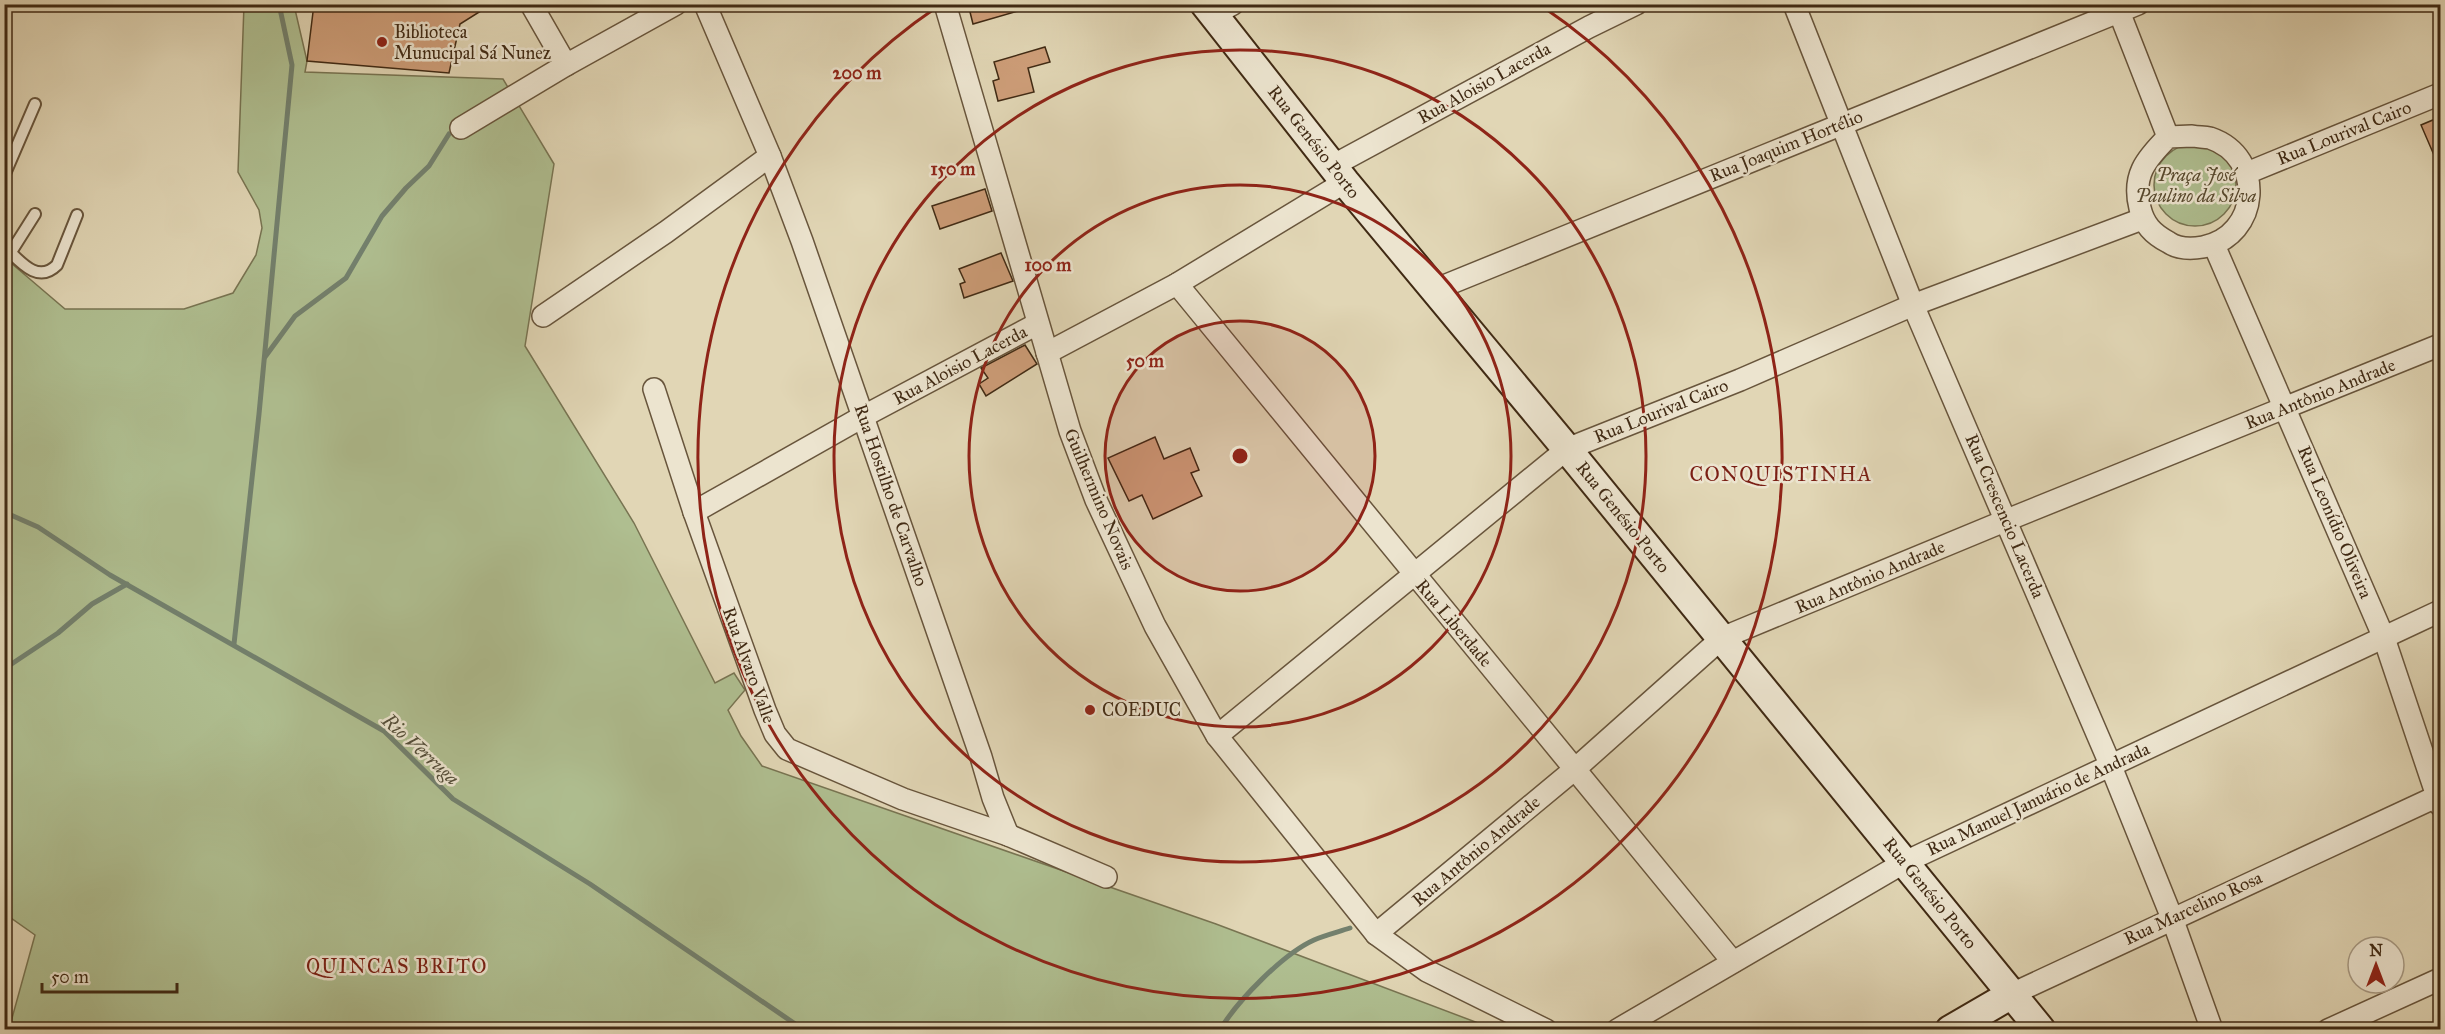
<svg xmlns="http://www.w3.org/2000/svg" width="2445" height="1034" viewBox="0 0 2445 1034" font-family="'IM FELL Great Primer',serif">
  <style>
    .green { fill: #afbe90; stroke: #787452; stroke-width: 1.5 }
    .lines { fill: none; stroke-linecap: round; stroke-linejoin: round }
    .stream { stroke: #73806d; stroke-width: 5 }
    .building { fill: #ce9e79; stroke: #402a14; stroke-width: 1.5 }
    .lane-casing { stroke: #68553c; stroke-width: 14 }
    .street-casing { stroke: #68553c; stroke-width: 24 }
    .secondary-casing { stroke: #402a14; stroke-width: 32 }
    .lane { stroke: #ece4cf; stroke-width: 10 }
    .street { stroke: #ece4cf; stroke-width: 21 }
    .secondary { stroke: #ece4cf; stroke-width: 28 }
    .ring { fill: none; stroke: #8f2418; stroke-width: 3 }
    .poi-dot { fill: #8f2418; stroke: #ece4cf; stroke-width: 2 }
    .labels { text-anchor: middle; stroke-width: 5; stroke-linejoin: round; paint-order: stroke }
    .poi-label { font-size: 18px; fill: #402a14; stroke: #ece4cf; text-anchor: start }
    .street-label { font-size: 18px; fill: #402a14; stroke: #ece4cf }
    .park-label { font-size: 18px; font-style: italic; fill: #56482d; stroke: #ece4cf }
    .neighbourhood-label { font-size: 20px; letter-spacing: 1.5px; fill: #7a1f14; stroke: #ece4cf }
    .water-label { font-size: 20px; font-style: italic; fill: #554e39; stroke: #ece4cf }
    .centre { fill: #8f2418; stroke: #ece4cf; stroke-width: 3 }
    .ring-label { font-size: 18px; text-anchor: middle; font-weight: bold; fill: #8f2418; stroke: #ece4cf; stroke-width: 5; stroke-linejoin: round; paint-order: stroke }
  </style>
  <rect width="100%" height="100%" fill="#e1d6b5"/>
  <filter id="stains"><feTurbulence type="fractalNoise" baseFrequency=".00333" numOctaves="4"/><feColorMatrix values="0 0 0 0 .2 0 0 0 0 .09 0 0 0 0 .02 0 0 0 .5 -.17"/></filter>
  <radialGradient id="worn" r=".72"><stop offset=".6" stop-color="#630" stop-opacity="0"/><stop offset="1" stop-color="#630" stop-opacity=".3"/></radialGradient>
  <g class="green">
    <path d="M244,5H294L307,61L305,72L503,79L554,164L525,346L634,523L715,683L734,673L745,690L728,710L741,736L762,766L1216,924L1494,1029H9L35,935L4,913V257L65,309H184L233,293L256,255L262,228L259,210L238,172Z"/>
    <circle cx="2195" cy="185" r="41"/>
  </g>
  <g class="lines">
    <g class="stream">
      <path d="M265,357L295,316L346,278L382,216L406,188L429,166L449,134"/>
      <path d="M4,512L38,527L110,575L384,731L453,799L590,884L804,1030"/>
      <path d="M234,644L259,414L292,65L279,4"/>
      <path d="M4,669L58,633L92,604L127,584"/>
      <path d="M1220,1030C1237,1001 1283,954 1314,940C1325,935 1338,932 1350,928"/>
    </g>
  </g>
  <g class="building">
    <path d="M314,4H492L460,24L449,73L307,61Z"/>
    <path d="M968,4H1025V9L973,24Z"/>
    <path d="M1045,47L1050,62L1028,68L1034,92L998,101L993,81L999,79L994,62Z"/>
    <path d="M2440,117V169L2421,125Z"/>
    <path d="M985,189L992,211L940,229L932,206Z"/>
    <path d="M1001,253L1013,281L964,298L960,284L965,282L959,269Z"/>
    <path d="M1025,345L1037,364L986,396L979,384L988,378L981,368Z"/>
    <path d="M1155,437L1164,459L1190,448L1199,470L1191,473L1202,496L1153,519L1142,495L1129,501L1108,458Z"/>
  </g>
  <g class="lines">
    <defs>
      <g id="lane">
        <path d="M4,176L35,104"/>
        <path d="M4,246C19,260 37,285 57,265L77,215"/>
        <path d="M11,252L35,214"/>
      </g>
      <g id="street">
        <path d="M531,4L566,65"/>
        <path d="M705,4L770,156L802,241L981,757L993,798L1008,835"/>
        <path d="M945,4L1070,431L1096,500L1155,626L1217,736L1376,934L1427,971L1546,1030"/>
        <path d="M1794,4L1913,305L2110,764L2172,918L2212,1030"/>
        <path d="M2116,4L2168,137"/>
        <path d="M1213,15L1233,4"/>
        <path d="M461,128L566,65L676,4"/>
        <path d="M2192,136C2198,137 2204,137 2210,138C2266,157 2260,236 2203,247C2192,249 2178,249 2168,242C2153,234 2144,225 2140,208C2132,176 2145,160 2168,137Z"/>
        <path d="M1334,165L1589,27L1636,4"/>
        <path d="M2247,173L2440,94"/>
        <path d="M2214,245L2384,638L2440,805"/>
        <path d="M1177,284L1733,962"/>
        <path d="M1434,290L2138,4"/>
        <path d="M543,316L666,232L770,156"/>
        <path d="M1047,353L1177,284L1345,182"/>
        <path d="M654,389L694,512L765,710L775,734L787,749L903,799L1008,835L1106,877"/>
        <path d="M694,512L864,416L1037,324"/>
        <path d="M1217,736L1567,449L1740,380L1913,305L2142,219"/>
        <path d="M1376,934L1575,769L1722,638L2007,520L2440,345"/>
        <path d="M2012,994L2440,795"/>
        <path d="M1617,1030L1905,862L2440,611"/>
        <path d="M2328,1030L2440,979"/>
      </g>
      <g id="secondary">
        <path d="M1205,4L1345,182L1567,449L2041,1030"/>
        <path d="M1950,1030L2012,994"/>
      </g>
    </defs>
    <use href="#lane" class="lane-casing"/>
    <use href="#street" class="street-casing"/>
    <use href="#secondary" class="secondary-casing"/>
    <use href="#lane" class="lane"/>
    <use href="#street" class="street"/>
    <use href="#secondary" class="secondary"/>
  </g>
  <circle cx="1240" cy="456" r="135" fill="#8f2418" fill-opacity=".12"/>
  <g class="ring">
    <circle cx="1240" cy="456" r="135"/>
    <circle cx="1240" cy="456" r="271"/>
    <circle cx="1240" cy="456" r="406"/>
    <path d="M1543 7A542 542 0 1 1 937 7"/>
  </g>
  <g class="poi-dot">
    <circle cx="382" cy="42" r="6"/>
    <circle cx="1090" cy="710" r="6"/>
  </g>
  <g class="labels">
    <g class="poi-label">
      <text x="394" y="38">Biblioteca<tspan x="394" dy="21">Munucipal Sá Nunez</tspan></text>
      <text x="1102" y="716">COEDUC</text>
    </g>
    <g class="street-label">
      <text transform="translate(1484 83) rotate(-29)" y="6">Rua Aloisio Lacerda</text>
      <text transform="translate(2344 133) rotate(-22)" y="6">Rua Lourival Cairo</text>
      <text transform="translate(1314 142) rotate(52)" y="6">Rua Genésio Porto</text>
      <text transform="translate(1786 146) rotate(-22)" y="6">Rua Joaquim Hortélio</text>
      <text transform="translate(960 365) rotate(-28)" y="6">Rua Aloisio Lacerda</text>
      <text transform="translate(2320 394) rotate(-22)" y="6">Rua Antônio Andrade</text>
      <text transform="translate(1661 411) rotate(-22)" y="6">Rua Lourival Cairo</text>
      <text transform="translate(891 495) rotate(71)" y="6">Rua Hostilho de Carvalho</text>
      <text transform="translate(1099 499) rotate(67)" y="6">Guilhermino Novais</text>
      <text transform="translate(2005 516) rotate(67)" y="6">Rua Crescencio Lacerda</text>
      <text transform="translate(1623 517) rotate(51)" y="6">Rua Genésio Porto</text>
      <text transform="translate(2335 522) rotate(67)" y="6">Rua Leonídio Oliveira</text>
      <text transform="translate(1870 577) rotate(-23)" y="6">Rua Antônio Andrade</text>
      <text transform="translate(1454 623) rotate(50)" y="6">Rua Liberdade</text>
      <text transform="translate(749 665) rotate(70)" y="6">Rua Alvaro Valle</text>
      <text transform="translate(2038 799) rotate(-25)" y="6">Rua Manuel Januário de Andrada</text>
      <text transform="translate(1476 851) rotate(-40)" y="6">Rua Antônio Andrade</text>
      <text transform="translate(1930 893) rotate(51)" y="6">Rua Genésio Porto</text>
      <text transform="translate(2193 908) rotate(-25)" y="6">Rua Marcelino Rosa</text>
    </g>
    <g class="park-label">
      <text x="2196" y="181">Praça José<tspan x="2196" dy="21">Paulino da Silva</tspan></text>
    </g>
    <g class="neighbourhood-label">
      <text x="1781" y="481">CONQUISTINHA</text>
      <text x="397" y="973">QUINCAS BRITO</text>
    </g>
    <g class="water-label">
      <text transform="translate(421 749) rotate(42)" y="7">Rio Verruga</text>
    </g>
  </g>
  <circle cx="1240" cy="456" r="9" class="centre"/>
  <g class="ring-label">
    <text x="857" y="79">200 m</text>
    <text x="953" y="175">150 m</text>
    <text x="1048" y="271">100 m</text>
    <text x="1145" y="367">50 m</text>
  </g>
  <rect width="2445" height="1034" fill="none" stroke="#e1d6b5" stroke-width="24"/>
  <rect x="6" y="6" width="2433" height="1022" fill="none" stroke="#402a14" stroke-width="3"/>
  <rect x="12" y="12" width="2421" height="1010" fill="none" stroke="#402a14" stroke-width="1.5"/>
  <g transform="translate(2376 965)"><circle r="28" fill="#ece4cf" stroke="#a79a84" stroke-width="1.5"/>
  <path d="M0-4.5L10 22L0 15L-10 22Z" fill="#8f2418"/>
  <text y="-9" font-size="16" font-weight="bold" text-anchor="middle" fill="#402a14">N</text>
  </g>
  <path d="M42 983v9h135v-9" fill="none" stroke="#402a14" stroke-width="3"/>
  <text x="51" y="983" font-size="18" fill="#402a14" stroke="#ece4cf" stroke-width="4.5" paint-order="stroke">50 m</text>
  <rect width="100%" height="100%" filter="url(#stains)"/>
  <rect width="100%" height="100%" fill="url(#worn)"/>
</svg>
